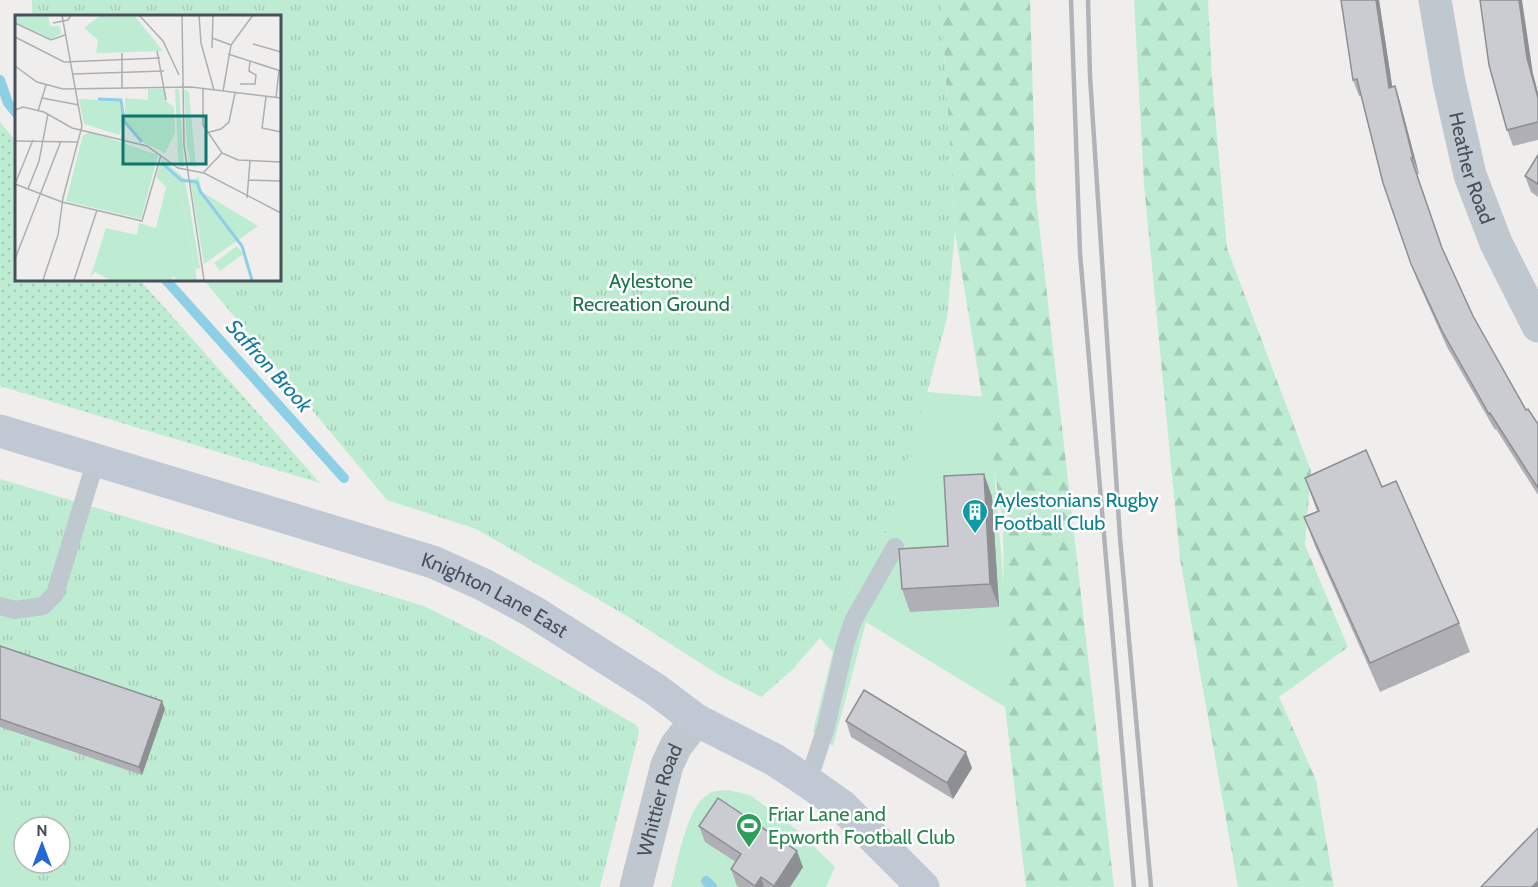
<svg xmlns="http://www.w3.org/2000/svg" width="1538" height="887" viewBox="0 0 1538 887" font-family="Cabin,sans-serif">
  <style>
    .grass { fill: url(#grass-dots) }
    .forest { fill: url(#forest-firs) }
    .park { fill: url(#park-tufts); fill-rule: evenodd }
    .garden { fill: #beecd2 }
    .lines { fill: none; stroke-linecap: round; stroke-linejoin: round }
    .stream { stroke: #8dd0e6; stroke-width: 10 }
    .lane { stroke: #bfc7cf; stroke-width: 18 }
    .street { stroke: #bfc7cf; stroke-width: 33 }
    .secondary { stroke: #bfc8d3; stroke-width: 33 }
    .rail { stroke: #b0b3b8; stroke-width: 4.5 }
    .wall { fill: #afafb5 }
    .shaded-wall { fill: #8e8f93 }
    .building { fill: #cbccd2; stroke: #8e8f93; stroke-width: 1.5 }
    .labels { text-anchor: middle; stroke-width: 5; stroke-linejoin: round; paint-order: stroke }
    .street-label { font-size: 20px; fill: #47505a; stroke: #fff }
    .park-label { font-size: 20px; fill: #1c764d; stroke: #fff }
    .culture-label { font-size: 20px; fill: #0d838f; stroke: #fff; text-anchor: start }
    .leisure-label { font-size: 20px; fill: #27864d; stroke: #fff; text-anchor: start }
    .water-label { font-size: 21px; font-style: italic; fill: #147c9f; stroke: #fff }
    .inset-river { fill: none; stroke: #8dd0e6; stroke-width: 3 }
    .inset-road { fill: none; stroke: #acafb2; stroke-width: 1.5 }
    .view { fill: #0f766e; fill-opacity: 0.15; stroke: #0f766e; stroke-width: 3 }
    .inset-edge { fill: none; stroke: #47505a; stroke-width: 3 }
  </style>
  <defs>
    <pattern id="grass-dots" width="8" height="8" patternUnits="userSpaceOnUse" patternTransform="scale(1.5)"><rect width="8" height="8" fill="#beecd2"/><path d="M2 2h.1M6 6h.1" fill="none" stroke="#a5ccb7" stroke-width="1.8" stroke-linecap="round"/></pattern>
    <pattern id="forest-firs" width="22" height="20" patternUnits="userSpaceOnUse" patternTransform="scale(1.5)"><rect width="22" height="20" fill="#beecd2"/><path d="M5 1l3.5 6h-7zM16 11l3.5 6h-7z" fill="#a5ccb7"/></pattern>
    <pattern id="park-tufts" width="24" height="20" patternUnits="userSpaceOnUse" patternTransform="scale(1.5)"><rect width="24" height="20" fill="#beecd2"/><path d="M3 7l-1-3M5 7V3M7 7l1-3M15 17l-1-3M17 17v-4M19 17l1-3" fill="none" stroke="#a5ccb7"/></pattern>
  </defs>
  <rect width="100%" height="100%" fill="#f0eeed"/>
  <path class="grass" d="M0,122L16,141V279H139L320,483L0,386Z"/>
  <g class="forest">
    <path d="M941,0H1030L1036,197L1114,887H1026L1005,706L1003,524L955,232Z"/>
    <path d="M1134,0H1208L1212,79L1227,248L1311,471L1305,545L1348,647L1279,697L1316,780L1334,887H1238L1180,559L1144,184Z"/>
  </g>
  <g class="park">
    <path d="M32,0H941L955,232L947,318L921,415L886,532L820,638L792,670L761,697L719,675L627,616L476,529L387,500L203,279H279V16H32Z"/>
    <path d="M0,479L424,606L495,642L636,725L639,730L638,737L600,887H0ZM24,827H60V863H24Z"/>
  </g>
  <g class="garden">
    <path d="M927,392L988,397L1010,659L1005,707L866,622L833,746L813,731L833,652L820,638L886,532Z"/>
    <path d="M728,790L750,795L796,829L835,867L826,887H671C678,862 686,805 710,793C715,790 723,791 728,790Z"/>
    <path d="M0,804L45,817L42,827H24V863H33L26,887H0Z"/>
  </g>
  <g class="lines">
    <g class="stream">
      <path d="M0,80L8,103L16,113"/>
      <path d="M165,279L344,478"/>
      <path d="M706,881L712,887"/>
    </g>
    <g class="lane">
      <path d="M0,606L15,610L43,606L55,594L96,460"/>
      <path d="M808,782L826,727L845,645L853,621L895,547"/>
    </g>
    <g class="street">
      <path id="s1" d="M1435,0L1449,82L1470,175L1496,243L1538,326"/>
      <path id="s2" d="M636,887L667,765L676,746L696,720"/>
    </g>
    <path class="secondary" id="s3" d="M0,431L433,562L484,585L532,611L655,689L696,720L775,760L808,782L842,806L923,887"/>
    <g class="rail">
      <path d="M1071,0L1080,253L1134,887"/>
      <path d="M1088,0L1090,76L1120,538L1151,887"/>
    </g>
  </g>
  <g class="wall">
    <path d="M1379,0L1392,87L1395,86L1400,102L1419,174H1417L1443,251L1473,316L1526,410L1538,424V495L1496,429L1495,430L1447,347L1417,280L1383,183L1361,96H1359L1353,80Z"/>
    <path d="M1533,74L1538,93V140L1513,146L1507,130Z"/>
    <path d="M1538,155V197L1531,192L1525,176Z"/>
    <path d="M984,474L992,497L999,607L910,612L902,589L948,546Z"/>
    <path d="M1305,478L1382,487L1459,623L1470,652L1380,692L1315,546L1304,517L1317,511Z"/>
    <path d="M0,646L165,709L142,775L0,727Z"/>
    <path d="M846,721L972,768L953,799L851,737Z"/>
    <path d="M699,826L803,867L790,887H739L737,886L731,869L736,862L705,842Z"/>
  </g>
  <g class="shaded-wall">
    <path d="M1376,0H1379L1395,104L1389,88Z"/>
    <path d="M1519,0H1522L1533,74L1538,93V98L1527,58Z"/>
    <path d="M1395,86L1400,102L1419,174L1413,158Z"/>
    <path d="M984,474L992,497L999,607L990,584Z"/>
    <path d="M162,701L165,709L142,775L139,767Z"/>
    <path d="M966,752L972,768L953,799L947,783Z"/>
    <path d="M797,851L803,867L790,887H774V886Z"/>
    <path d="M761,877L764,887H755V886Z"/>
    <path d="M1538,881V887H1532Z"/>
  </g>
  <g class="building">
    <path d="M1341,0H1376L1389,88L1395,86L1413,158H1411L1442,248L1473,316L1526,410L1528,409L1538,424V488L1490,413L1489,414L1442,331L1411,264L1383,183L1357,79L1353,80Z"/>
    <path d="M1480,0H1519L1527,58L1538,98V122L1507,130L1489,65Z"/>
    <path d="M1538,155V184L1525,176Z"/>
    <path d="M1366,450L1382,487L1396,481L1459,623L1370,663L1304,517L1319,511L1305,478Z"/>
    <path d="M984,474L990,584L902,589L899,549L948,546L944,476Z"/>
    <path d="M0,646L162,701L139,767L0,719Z"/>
    <path d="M864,690L966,752L947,783L846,721Z"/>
    <path d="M718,798L797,851L774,886L761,877L755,886L731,869L741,854L699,826Z"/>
    <path d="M1538,828V881L1532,887H1481Z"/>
  </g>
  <defs>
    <symbol id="building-pin" viewBox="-11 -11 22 30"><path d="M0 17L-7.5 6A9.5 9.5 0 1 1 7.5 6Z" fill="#0f9aa8" stroke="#fff"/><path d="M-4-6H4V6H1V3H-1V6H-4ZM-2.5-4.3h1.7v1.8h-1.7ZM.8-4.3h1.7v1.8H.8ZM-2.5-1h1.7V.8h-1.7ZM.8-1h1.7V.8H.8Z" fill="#fff"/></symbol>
    <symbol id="stadium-pin" viewBox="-11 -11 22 30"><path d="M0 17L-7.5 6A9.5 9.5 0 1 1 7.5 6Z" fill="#2e9e5b" stroke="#fff"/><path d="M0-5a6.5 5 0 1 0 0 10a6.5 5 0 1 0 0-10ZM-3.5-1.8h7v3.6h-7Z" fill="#fff"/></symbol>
  </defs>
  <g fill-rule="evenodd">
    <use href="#building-pin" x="960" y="497" width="30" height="40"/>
    <use href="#stadium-pin" x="734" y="811" width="30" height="40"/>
  </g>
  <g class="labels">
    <g class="street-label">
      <text dy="7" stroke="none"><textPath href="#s1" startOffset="172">Heather Road</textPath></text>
      <text dy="7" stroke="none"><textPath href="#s3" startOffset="522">Knighton Lane East</textPath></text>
      <text dy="7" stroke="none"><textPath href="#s2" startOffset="90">Whittier Road</textPath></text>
    </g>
    <g class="park-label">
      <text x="651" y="288">Aylestone<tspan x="651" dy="23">Recreation Ground</tspan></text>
    </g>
    <g class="culture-label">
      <text x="994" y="507">Aylestonians Rugby<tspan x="994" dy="23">Football Club</tspan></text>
    </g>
    <g class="leisure-label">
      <text x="768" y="821">Friar Lane and<tspan x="768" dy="23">Epworth Football Club</tspan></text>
    </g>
    <g class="water-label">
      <text transform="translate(269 366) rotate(48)" y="7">Saffron Brook</text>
    </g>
  </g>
  <g transform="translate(15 15)">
    <rect width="266" height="266" fill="#f0eeed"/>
    <path d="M0,0H33L35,11H45L46,19L36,24L0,7ZM175,248L179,249L182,265H161L159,261L156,265H134L145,250ZM79,251L98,256L118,265H95L80,257L75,262Z" fill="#beecd2"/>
    <path d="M160,74H164L169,152H164L163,139ZM169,74L174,77L181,152L176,151L172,131ZM153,149L170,164L185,253L180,254L163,164L150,155Z" fill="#beecd2"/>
    <path d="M133,74H149L151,86L159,92L160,118L150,138L129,128L110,105V83L133,85ZM76,117L143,140L126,204L51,186L68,120ZM183,159L187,177L243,211L189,249L175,164L183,163Z" fill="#beecd2"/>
    <path d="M86,0H119L148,36L81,38L83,25L69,13ZM64,84L105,86L108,107L104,120L69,109ZM92,140L111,145L103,172L84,167ZM147,144L154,148L150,155L163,164L179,249L145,250L134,265H118L79,251L91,213L122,220L124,208L141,213L151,172L141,162ZM222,231L228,239L205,256L199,248Z" fill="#beecd2"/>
    <path class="inset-river" d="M83,84L106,85L109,106L127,127M147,148L166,165L182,167L185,176L227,231L237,265"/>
    <path class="inset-road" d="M124,0L148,26L164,60M167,0L169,130L189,265M184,0L186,28L199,75M0,8L36,25L50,20M38,8L53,5L56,0M0,22L49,47L145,43M197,23L216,30M238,29L266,37M197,33L198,0M142,36L151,85M107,38V73M213,39L266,56M0,51L22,67L48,74L176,72L266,83M58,59L149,56M225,69H240L241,60L234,56L235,46M188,74V110L207,138L223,145L266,147M208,76L216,30L238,0M251,82L247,113L266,117M27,83L64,90M261,83L264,55M0,95L8,92L29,97L57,113L132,131L163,153L189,158L266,198M23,96L31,70M191,118L206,114L214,107L220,78M0,126L62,127M189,157L207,138M234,165L266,166M0,169L47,187L127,206L146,140M0,169L18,125M13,174L24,146L33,99M232,183L235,146M0,244L46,126M28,265L43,220L48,183L67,111L47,0M59,265L82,195"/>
    <path class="view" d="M108,101H191V149H108Z"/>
    <rect width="266" height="266" class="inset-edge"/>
  </g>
  <g transform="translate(42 845)"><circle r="28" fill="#ffffff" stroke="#b5b9bd" stroke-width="1.5"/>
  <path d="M0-4.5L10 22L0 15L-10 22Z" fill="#2368d4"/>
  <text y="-9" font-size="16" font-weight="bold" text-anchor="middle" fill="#47505a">N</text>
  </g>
</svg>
